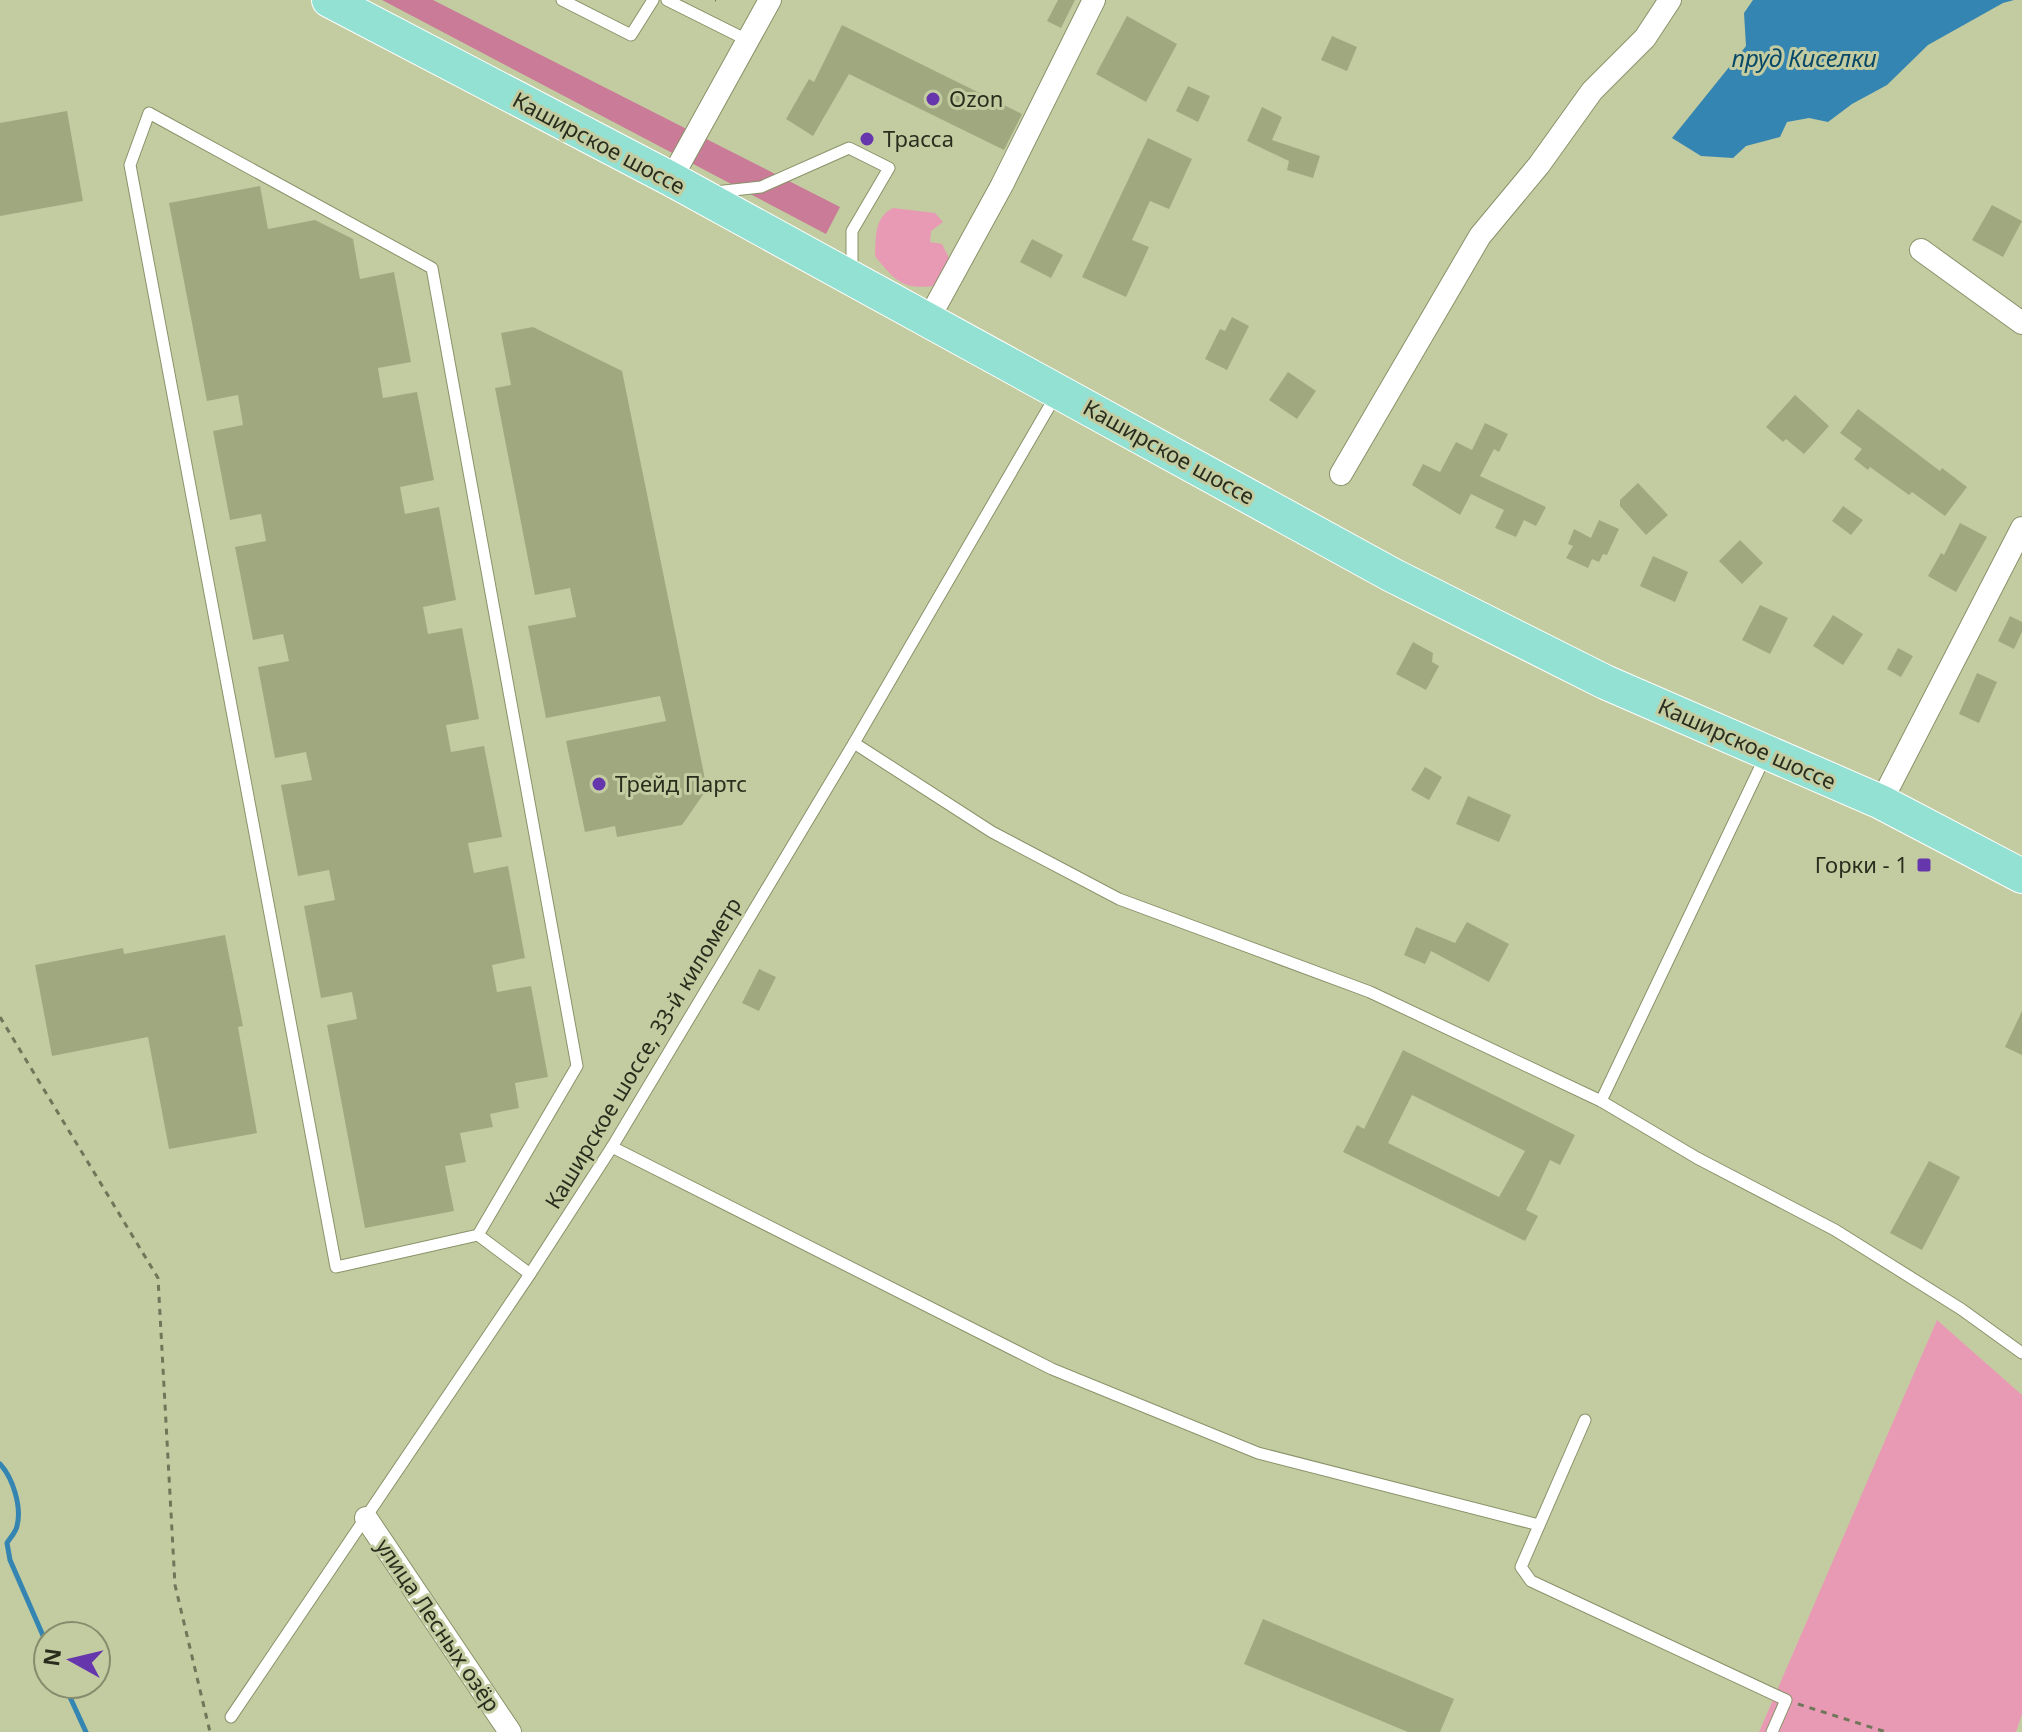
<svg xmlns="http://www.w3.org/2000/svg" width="2022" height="1732" viewBox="0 0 2022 1732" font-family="'Noto Sans',sans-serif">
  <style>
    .green { fill: #e89ab5 }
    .forest { fill: #ca7b97 }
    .water { fill: #3585b2 }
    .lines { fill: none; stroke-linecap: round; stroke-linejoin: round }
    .stream { stroke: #3585b2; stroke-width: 5 }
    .building { fill: #a0a87f; fill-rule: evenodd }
    .lane-casing { stroke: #899269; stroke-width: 13 }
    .street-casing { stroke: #899269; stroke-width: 24 }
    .primary-casing { stroke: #fff; stroke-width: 36 }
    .path { stroke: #70765a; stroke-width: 3; stroke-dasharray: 6 6; stroke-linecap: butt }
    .lane { stroke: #fff; stroke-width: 11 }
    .street { stroke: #fff; stroke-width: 22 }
    .primary { stroke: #92e1d2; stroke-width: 34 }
    .poi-dot { fill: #6636ad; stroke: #c3cca1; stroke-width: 3 }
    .labels { text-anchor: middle; stroke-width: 6; stroke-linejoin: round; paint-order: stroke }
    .poi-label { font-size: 22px; fill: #2a2d1d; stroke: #c3cca1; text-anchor: start }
    .street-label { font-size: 22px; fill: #2a2d1d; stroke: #c3cca1 }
    .water-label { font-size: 24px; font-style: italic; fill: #074868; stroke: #c3cca1 }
  </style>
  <rect width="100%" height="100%" fill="#c3cca1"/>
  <g class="green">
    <path d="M893,208L935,213L943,222L931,231L930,242L942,244L952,264L944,285C905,290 899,286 875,256C876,236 874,218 893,208Z"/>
    <path d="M1937,1320L2022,1395V1714L2016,1732H1759Z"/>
  </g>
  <path class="forest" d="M382,0H433L840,207L826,234Z"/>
  <path class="water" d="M1753,0H2014L2003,3L1928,45L1887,85L1852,104L1828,122L1809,118L1787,122L1780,137L1746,146L1733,158L1701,156L1672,138L1746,46L1744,13Z"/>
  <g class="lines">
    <g class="stream">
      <path d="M0,1464C13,1478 22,1507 17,1526C16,1532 10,1538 7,1543L10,1560L48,1647"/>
      <path d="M64,1684L86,1732"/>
    </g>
  </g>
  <g class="building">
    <path d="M1058,0H1075L1061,28L1047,21Z"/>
    <path d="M1127,16L1177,44L1146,102L1096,74Z"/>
    <path d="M842,25L1022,114L1004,150L849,74L813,136L786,119L809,79L814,82Z"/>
    <path d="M1332,36L1357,47L1347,71L1321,60Z"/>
    <path d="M1188,86L1210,96L1198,122L1176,111Z"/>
    <path d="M1262,107L1282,117L1272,140L1320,156L1313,178L1287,170L1289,161L1247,141Z"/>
    <path d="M67,111L83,201L0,216V123Z"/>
    <path d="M1148,138L1192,159L1169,209L1150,201L1132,240L1149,247L1126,297L1082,277Z"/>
    <path d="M260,186L268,229L315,220L353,239L360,279L394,272L411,362L378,368L383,398L417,392L434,480L400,487L405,514L439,507L456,600L423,607L428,634L462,628L479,719L446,725L451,752L484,746L502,837L468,843L474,873L508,866L525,958L492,965L497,992L531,986L548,1077L515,1083L519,1108L490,1114L493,1127L460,1133L466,1162L445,1166L454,1211L365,1228L327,1025L357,1019L352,992L321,998L304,906L335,900L329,870L298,876L281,785L312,780L306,752L275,758L258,667L289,661L283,634L253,640L235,547L266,541L261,514L230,520L213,431L243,425L238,395L207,401L169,203Z"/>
    <path d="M1992,205L2022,221L2003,257L1972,240Z"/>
    <path d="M1032,239L1063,255L1051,278L1020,262Z"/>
    <path d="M1232,317L1249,326L1227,370L1205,359L1220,329L1225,331Z"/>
    <path d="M533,327L622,371L707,789L682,825L617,837L615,826L585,832L566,741L666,721L660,696L546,718L528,626L576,617L570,588L535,595L495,388L511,385L501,333Z"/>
    <path d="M1288,372L1316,391L1297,419L1269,400Z"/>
    <path d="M1795,395L1829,426L1804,454L1786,439L1783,442L1766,427Z"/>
    <path d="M1858,409L1940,471L1942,468L1967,487L1945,516L1912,492L1909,495L1870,467L1868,470L1854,459L1862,449L1840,433Z"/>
    <path d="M1485,423L1508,434L1499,452L1494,449L1480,476L1546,507L1536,526L1524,520L1516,537L1495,528L1504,510L1471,494L1460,515L1412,485L1423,464L1440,472L1456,442L1472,450Z"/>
    <path d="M1638,483L1668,515L1646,535L1620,506V500Z"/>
    <path d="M1843,506L1863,520L1851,535L1832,521Z"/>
    <path d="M1599,520L1619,529L1607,555L1603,554L1599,562L1592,559L1588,568L1566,558L1573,546L1568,544L1574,529L1591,538Z"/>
    <path d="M1960,523L1987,537L1956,592L1928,576L1941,553L1944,555Z"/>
    <path d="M1740,540L1763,563L1742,584L1719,561Z"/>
    <path d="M1653,556L1688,572L1675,602L1640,586Z"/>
    <path d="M1760,605L1788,618L1770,654L1742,640Z"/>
    <path d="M1833,615L1863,634L1843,665L1813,646Z"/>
    <path d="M2010,616L2022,622V632L2014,649L1998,641Z"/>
    <path d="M1413,642L1433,653L1432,662L1439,666L1426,690L1396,674Z"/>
    <path d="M1898,648L1913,656L1901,677L1887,669Z"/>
    <path d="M1977,673L1997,682L1979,723L1959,714Z"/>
    <path d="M1425,767L1442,777L1429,800L1411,790Z"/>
    <path d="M1468,796L1511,815L1499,842L1456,824Z"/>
    <path d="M1467,922L1509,944L1489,982L1431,951L1425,964L1404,955L1416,927L1455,943Z"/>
    <path d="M225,935L243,1026L238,1027L257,1133L169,1149L148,1037L52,1056L35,965L123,948L124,954Z"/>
    <path d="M759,969L776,977L759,1011L742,1003Z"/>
    <path d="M2022,1011V1055L2005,1047Z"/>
    <path d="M1403,1050L1575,1135L1560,1165L1550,1160L1535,1192L1526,1210L1538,1216L1525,1241L1343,1152L1357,1125L1364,1129ZM1412,1095L1525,1151L1499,1197L1388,1143Z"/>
    <path d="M1929,1161L1960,1177L1922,1250L1890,1233Z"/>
    <path d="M1263,1619L1454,1699L1440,1732H1408L1244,1664Z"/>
  </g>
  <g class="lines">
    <defs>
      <g id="lane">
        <path d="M562,0L631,35L653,0"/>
        <path d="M667,0L747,40"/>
        <path d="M715,192L761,187L849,148L889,168L852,231V274"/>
        <path d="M854,743L992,832L1119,899L1370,992L1601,1101L1697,1158L1835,1230L1961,1309L2022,1353"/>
        <path d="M1601,1101L1765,757"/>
        <path d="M612,1147L1052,1369L1258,1453L1539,1525"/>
        <path d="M478,1235L336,1267L130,165L149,113L432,268L577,1066L478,1235L530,1274"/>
        <path d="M1585,1420L1521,1567L1531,1581L1786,1700L1772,1732"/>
        <path d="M231,1717L530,1274L612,1147L854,743L1056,395"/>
      </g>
      <g id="street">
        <path d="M671,179L770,0"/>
        <path d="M1921,250L2022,323"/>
        <path d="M928,320L1002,185L1094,0"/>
        <path d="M1341,474L1480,236L1539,165L1592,91L1645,38L1670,0"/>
        <path d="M1881,802L2022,528"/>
        <path d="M366,1518L510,1732"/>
      </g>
      <path id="primary" d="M329,0L671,179L1392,575L1605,682L1881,802L2022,876"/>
    </defs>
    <use href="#lane" class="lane-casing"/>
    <use href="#street" class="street-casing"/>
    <use href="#primary" class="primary-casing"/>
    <g class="path">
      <path d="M715,0H716"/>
      <path d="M0,1017L158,1278L175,1585L210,1732"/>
      <path d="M1798,1704L1886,1732"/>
    </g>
    <use href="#lane" class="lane"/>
    <use href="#street" class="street"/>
    <use href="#primary" class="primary"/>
  </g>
  <g class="poi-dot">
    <circle cx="933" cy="99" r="8"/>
    <circle cx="867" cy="139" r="8"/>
    <circle cx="599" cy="784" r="8"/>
    <rect x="1916" y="857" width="16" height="16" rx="4"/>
  </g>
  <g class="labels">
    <g class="poi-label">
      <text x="949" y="107">Ozon</text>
      <text x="883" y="147">Трасса</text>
      <text x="615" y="792">Трейд Партс</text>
      <text x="1908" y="873" text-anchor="end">Горки - 1</text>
    </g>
    <g class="street-label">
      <text transform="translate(599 143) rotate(28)" y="8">Каширское шоссе</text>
      <text transform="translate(1169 452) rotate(29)" y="8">Каширское шоссе</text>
      <text transform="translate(1747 744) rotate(24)" y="8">Каширское шоссе</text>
      <text transform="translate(643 1053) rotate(-59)" y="8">Каширское шоссе, 33-й километр</text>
      <text transform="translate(438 1625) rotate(56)" y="8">улица Лесных озёр</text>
    </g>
    <g class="water-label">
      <text x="1804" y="67">пруд Киселки</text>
    </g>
  </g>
  <g transform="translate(72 1660) rotate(278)"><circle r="38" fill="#c3cca1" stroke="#868c6c" stroke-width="2"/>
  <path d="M0-6L14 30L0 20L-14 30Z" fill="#6636ad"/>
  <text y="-12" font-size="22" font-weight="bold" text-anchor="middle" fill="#2a2d1d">N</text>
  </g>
</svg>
